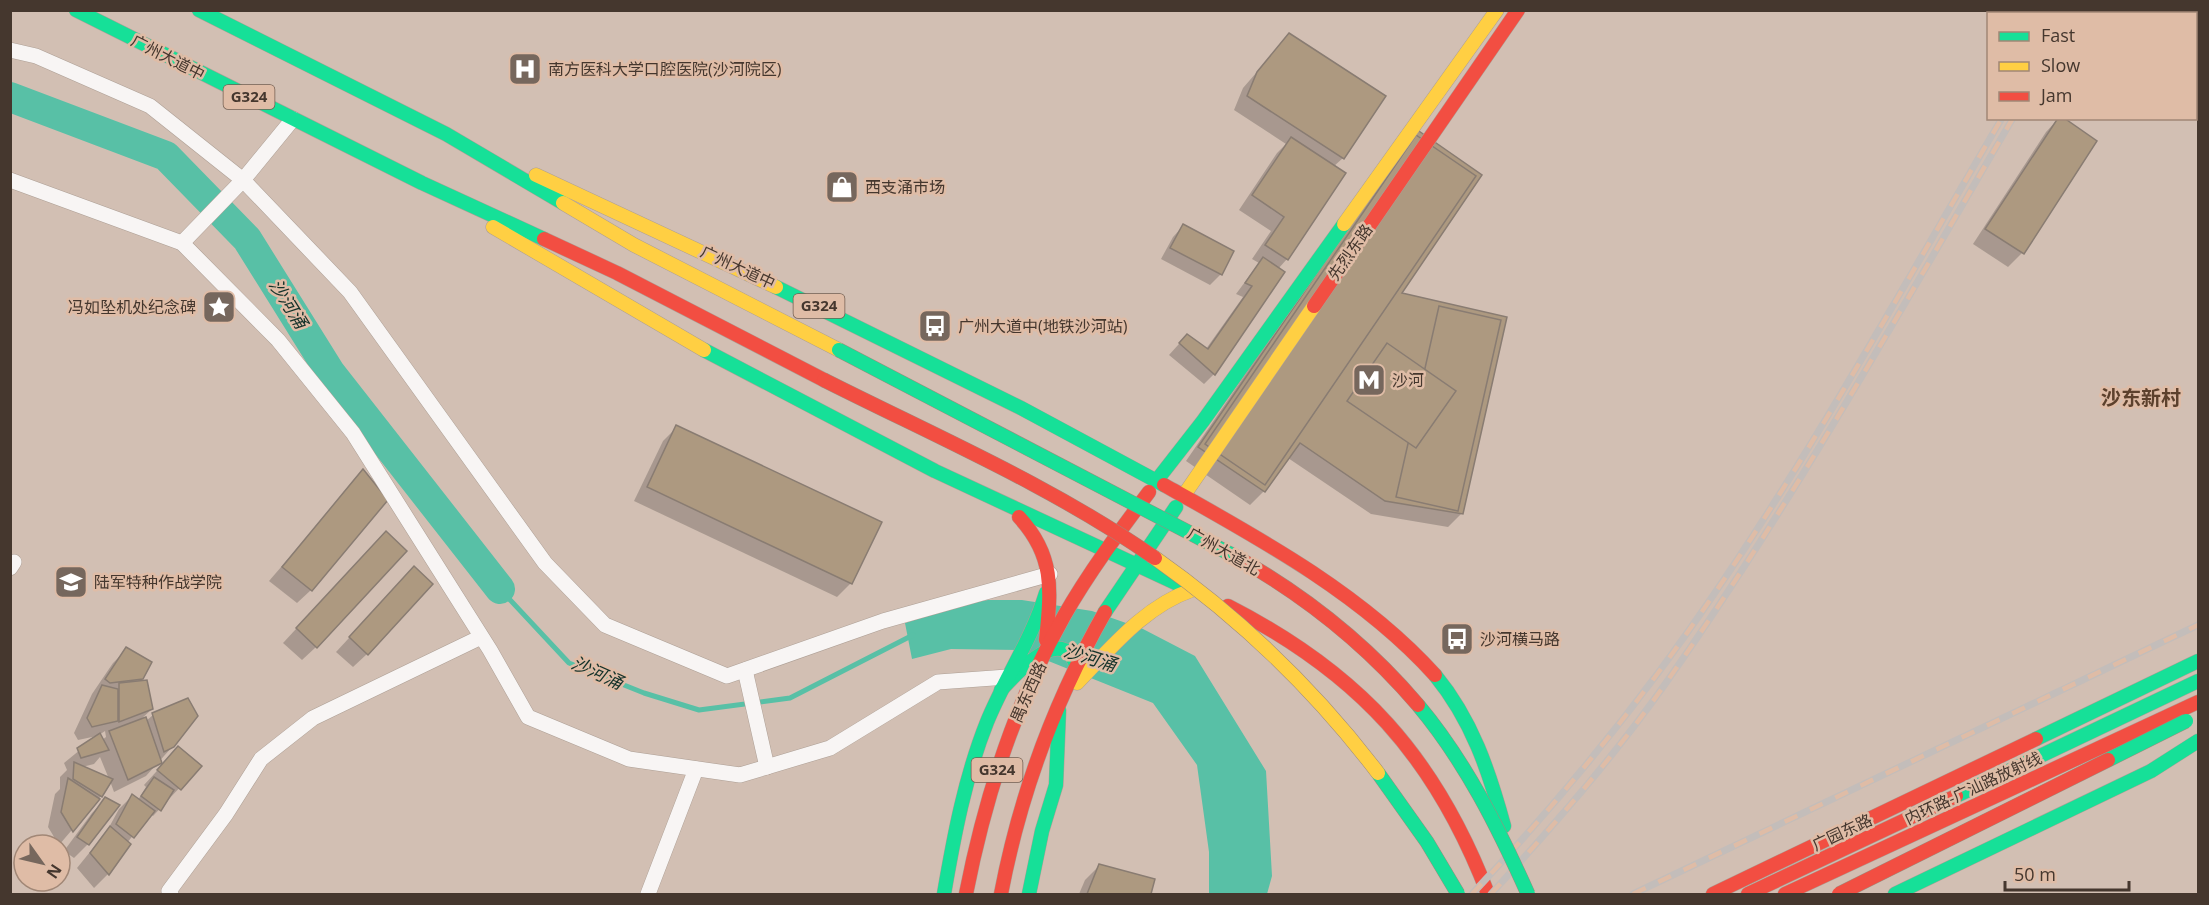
<svg xmlns="http://www.w3.org/2000/svg" width="2209" height="905" viewBox="0 0 2209 905" font-family="'Open Sans','Noto Sans SC',sans-serif">
  <style>
    .water { fill: #58c0a6 }
    .shadow { fill: #0003; fill-rule: evenodd }
    .lines { fill: none; stroke-linecap: round; stroke-linejoin: round }
    .stream { stroke: #58c0a6; stroke-width: 5 }
    .river { stroke: #58c0a6; stroke-width: 30 }
    .building { fill: #ad9980; stroke: #897c72; stroke-width: 1.5 }
    .street-casing { stroke: #ad9f95; stroke-width: 16 }
    .fast-casing { stroke: #ad9f95; stroke-width: 15 }
    .slow-casing { stroke: #ad9f95; stroke-width: 15 }
    .jam-casing { stroke: #ad9f95; stroke-width: 15 }
    .street { stroke: #f8f5f4; stroke-width: 15 }
    .fast { stroke: #16e098; stroke-width: 14 }
    .slow { stroke: #ffcf43; stroke-width: 14 }
    .jam { stroke: #f24e42; stroke-width: 14 }
    .rail-casing { stroke: #c3bdba; stroke-width: 7 }
    .rail { stroke: #dfbca6; stroke-width: 4.5; stroke-dasharray: 14; stroke-linecap: butt }
    .fast-bridge-casing { stroke: #9e8b7d; stroke-width: 15; stroke-linecap: butt }
    .slow-bridge-casing { stroke: #9e8b7d; stroke-width: 15; stroke-linecap: butt }
    .jam-bridge-casing { stroke: #9e8b7d; stroke-width: 15; stroke-linecap: butt }
    .fast-bridge { stroke: #16e098; stroke-width: 14 }
    .slow-bridge { stroke: #ffcf43; stroke-width: 14 }
    .jam-bridge { stroke: #f24e42; stroke-width: 14 }
    .labels { text-anchor: middle; stroke-width: 5; stroke-linejoin: round; paint-order: stroke }
    .shield { fill: #dfbca6; stroke: #735f52; stroke-width: 1.5 }
    .shield-label { font-size: 15px; font-weight: bold; fill: #45372e }
    .street-label { font-size: 16px; fill: #45372e; stroke: #dfbca6 }
    .poi-label { font-size: 16px; fill: #45372e; stroke: #dfbca6; text-anchor: start }
    .water-label { font-size: 18px; font-style: italic; fill: #14322a; stroke: #dfbca6 }
    .quarter-label { font-size: 20px; font-weight: bold; fill: #5d412d; stroke: #dfbca6 }
  </style>
  <rect width="100%" height="100%" fill="#d2bfb3"/>
  <path class="water" d="M988,600H1022L1092,611L1143,629L1195,656L1266,771L1272,876L1267,894H1209V852L1197,765L1153,703L1021,650L951,649L912,659L905,623L957,605Z"/>
  <g class="shadow">
    <path d="M1289,35L1343,158L1333,167L1287,259L1278,269L1214,374L1204,384L1169,355L1187,335L1206,349L1243,297L1236,294L1259,263L1252,259L1271,231L1239,210L1277,153L1286,144L1234,110L1243,88Z"/>
    <path d="M2059,118L2095,141L2022,253L2008,267L1973,244L2046,132Z"/>
    <path d="M1403,145L1399,294L1462,513L1448,527L1371,514L1288,458L1264,491L1250,505L1186,461Z"/>
    <path d="M1183,226L1221,274L1210,285L1161,259L1173,237Z"/>
    <path d="M677,427L851,583L837,597L634,501L663,441Z"/>
    <path d="M363,472L311,590L297,603L269,581Z"/>
    <path d="M372,547L316,647L302,660L283,643Z"/>
    <path d="M401,582L367,654L353,667L336,652Z"/>
    <path d="M127,649L142,678L138,682L152,709L139,721H146L153,715L173,746L146,776L114,792L110,781L101,796L59,845L48,827L55,794L60,789V777L67,770L64,763L97,736L78,740L74,733L92,694L113,663ZM105,731L106,737L102,740L99,735ZM100,757L109,779L82,767L94,764Z"/>
    <path d="M178,748L200,766L153,816L150,814L127,843L129,845L108,874L94,888L77,868L107,831L119,809L132,796L138,800L146,787L144,785Z"/>
    <path d="M106,799L88,844L74,858L64,851L92,813Z"/>
    <path d="M1099,866L1153,880L1149,894H1079L1085,880Z"/>
  </g>
  <g class="lines">
    <path class="stream" d="M500,589L569,663L644,693L699,710L790,698L913,635"/>
    <path class="river" d="M10,97L166,156L247,239L330,372L500,589"/>
  </g>
  <g class="building">
    <path d="M1289,33L1386,96L1344,159L1247,96L1257,72Z"/>
    <path d="M2058,118H2064L2097,141L2024,254L1985,229Z"/>
    <path d="M1416,129L1482,175L1402,293L1507,317L1463,514L1385,501L1300,443L1265,492L1198,447Z"/>
    <path d="M1416,135L1476,176L1265,485L1205,444Z"/>
    <path d="M1291,137L1346,173L1288,260L1265,245L1284,217L1252,195Z"/>
    <path d="M1183,224L1234,251L1222,275L1170,248Z"/>
    <path d="M1263,257L1285,272L1215,375L1179,343L1187,334L1208,349L1252,286L1245,283Z"/>
    <path d="M1439,306L1501,320L1458,511L1396,497Z"/>
    <path d="M1387,343L1456,391L1416,448L1347,401Z"/>
    <path d="M676,425L882,522L852,584L647,487Z"/>
    <path d="M363,469L388,500L312,591L282,567Z"/>
    <path d="M386,531L407,551L317,648L296,628Z"/>
    <path d="M414,566L433,584L368,655L349,637Z"/>
    <path d="M126,647L152,662L143,679L110,683L105,679Z"/>
    <path d="M147,680L153,709L119,722V683Z"/>
    <path d="M102,685L118,689V721L92,727L87,718Z"/>
    <path d="M188,698L198,716L174,747L164,752L152,713Z"/>
    <path d="M146,717L162,763L128,780L109,731Z"/>
    <path d="M100,733L109,750L81,758L77,748Z"/>
    <path d="M178,746L202,766L181,790L157,770Z"/>
    <path d="M74,762L113,779L102,797L73,779Z"/>
    <path d="M154,777L174,790L161,811L141,796Z"/>
    <path d="M68,778L100,799L73,832L61,812Z"/>
    <path d="M132,794L155,811L134,838L116,824Z"/>
    <path d="M105,797L120,805L89,845L77,837Z"/>
    <path d="M110,826L131,844L109,875L90,853Z"/>
    <path d="M1099,864L1155,879L1151,894H1087Z"/>
  </g>
  <g class="lines">
    <defs>
      <g id="street">
        <path d="M10,50L36,56L150,106L243,180L350,292L545,563L605,625L727,676L883,621L1050,574"/>
        <path d="M10,180L182,243L278,340L353,433L490,650L528,717L629,759L740,775L830,748L938,682L1007,677"/>
        <path d="M182,243L243,180L293,119"/>
        <path d="M10,568L14,562"/>
        <path d="M745,670L767,767"/>
        <path d="M171,894L169,891L226,814L261,759L313,718L481,637"/>
        <path d="M648,894L696,769"/>
      </g>
      <g id="fast">
        <path d="M76,10L422,183L544,239"/>
        <path d="M199,10L446,134L563,203"/>
        <path d="M776,287L1021,408L1164,485"/>
        <path d="M704,350L935,471L1182,586"/>
        <path d="M1157,480L1203,421L1344,224"/>
        <path d="M1105,612L1176,507"/>
        <path d="M1435,675C1472,720 1489,771 1504,826"/>
        <path d="M1001,690C1013,677 1051,634 1070,654C1073,657 1075,663 1077,667"/>
        <path d="M2036,739L2198,661"/>
        <path d="M1956,796L2198,681"/>
        <path d="M944,894C954,836 965,777 987,722C1005,678 1032,639 1046,593"/>
        <path d="M1029,894L1042,831L1056,785L1059,710"/>
        <path d="M1895,894L2151,771L2198,741"/>
      </g>
      <g id="slow">
        <path d="M536,175L776,287"/>
        <path d="M563,203L634,245L839,350"/>
        <path d="M1344,224L1497,10"/>
        <path d="M493,227L704,350"/>
        <path d="M1184,495L1314,306"/>
        <path d="M1077,683C1111,648 1145,606 1192,590"/>
      </g>
      <g id="jam">
        <path d="M544,239L617,273L824,380"/>
        <path d="M1314,306L1518,10"/>
        <path d="M1164,485C1259,538 1362,594 1435,675"/>
        <path d="M1019,517C1055,556 1051,590 1046,640"/>
        <path d="M1228,606C1359,673 1435,756 1488,894"/>
        <path d="M966,894C985,797 1015,703 1064,616C1089,572 1119,532 1149,492"/>
        <path d="M1001,894C1020,794 1055,700 1105,612"/>
        <path d="M1713,894L2036,739"/>
        <path d="M1748,894L1956,796"/>
        <path d="M1785,894L2198,702"/>
      </g>
    </defs>
    <use href="#street" class="street-casing"/>
    <use href="#fast" class="fast-casing"/>
    <use href="#slow" class="slow-casing"/>
    <use href="#jam" class="jam-casing"/>
    <use href="#street" class="street"/>
    <use href="#fast" class="fast"/>
    <use href="#slow" class="slow"/>
    <use href="#jam" class="jam"/>
    <defs>
      <g id="rail">
        <path d="M2065,14L2066,10"/>
        <path d="M2075,14L2077,10"/>
        <path d="M1472,894C1538,824 1600,751 1658,673C1787,499 1892,305 2002,118"/>
        <path d="M1491,894C1553,826 1615,756 1668,680C1794,500 1902,308 2013,118"/>
        <path d="M1633,894L2198,625"/>
      </g>
    </defs>
    <use href="#rail" class="rail-casing"/>
    <use href="#rail" class="rail"/>
    <defs>
      <g id="fast-bridge">
        <path d="M839,350L1238,558"/>
        <path d="M1418,705C1465,761 1498,827 1528,894"/>
        <path d="M2108,760L2186,721"/>
        <path d="M1378,773L1427,842L1458,894"/>
      </g>
      <path id="slow-bridge" d="M1155,558C1240,618 1315,690 1378,773"/>
      <g id="jam-bridge">
        <path d="M824,380C935,436 1052,486 1155,558"/>
        <path d="M1238,558C1307,597 1366,644 1418,705"/>
        <path d="M1839,894L2108,760"/>
      </g>
    </defs>
    <use href="#fast-bridge" class="fast-bridge-casing"/>
    <use href="#slow-bridge" class="slow-bridge-casing"/>
    <use href="#jam-bridge" class="jam-bridge-casing"/>
    <use href="#fast-bridge" class="fast-bridge"/>
    <use href="#slow-bridge" class="slow-bridge"/>
    <use href="#jam-bridge" class="jam-bridge"/>
  </g>
  <defs>
    <symbol id="hospital-square" viewBox="-11 -11 22 22"><rect x="-9" y="-9" width="18" height="18" rx="4" fill="#76675d" stroke="#dfbca6"/><path d="M-5-5h3v3.5h4V-5h3V5h-3V1.5h-4V5h-3Z" fill="#fff"/></symbol>
    <symbol id="shop-square" viewBox="-11 -11 22 22"><rect x="-9" y="-9" width="18" height="18" rx="4" fill="#76675d" stroke="#dfbca6"/><path d="M-5-2.5h2.3a2.7 3.5 0 0 1 5.4 0H5L5.5 6h-11ZM-1.5-2.5h3a1.5 2.3 0 0 0-3 0Z" fill="#fff"/></symbol>
    <symbol id="sight-square" viewBox="-11 -11 22 22"><rect x="-9" y="-9" width="18" height="18" rx="4" fill="#76675d" stroke="#dfbca6"/><path d="M0-6L1.8-2.2L6-1.7L2.9 1.2L3.7 5.4L0 3.3L-3.7 5.4L-2.9 1.2L-6-1.7L-1.8-2.2Z" fill="#fff"/></symbol>
    <symbol id="bus-square" viewBox="-11 -11 22 22"><rect x="-9" y="-9" width="18" height="18" rx="4" fill="#76675d" stroke="#dfbca6"/><path d="M-5-6H5V4H4V6H2V4H-2V6H-4V4H-5ZM-3.5-4V0h7V-4ZM-3.5 1.2v1.5H-2V1.2ZM2 1.2v1.5H3.5V1.2Z" fill="#fff"/></symbol>
    <symbol id="metro-square" viewBox="-11 -11 22 22"><rect x="-9" y="-9" width="18" height="18" rx="4" fill="#76675d" stroke="#dfbca6"/><path d="M-5.5 5V-5H-3L0 0L3-5H5.5V5H3V-.5L0 4L-3-.5V5Z" fill="#fff"/></symbol>
    <symbol id="university-square" viewBox="-11 -11 22 22"><rect x="-9" y="-9" width="18" height="18" rx="4" fill="#76675d" stroke="#dfbca6"/><path d="M0-5L7-2L0 1L-7-2ZM-4 1L0 2.5L4 1V4Q0 6-4 4Z" fill="#fff"/></symbol>
  </defs>
  <g fill-rule="evenodd">
    <use href="#hospital-square" x="506" y="50" width="38" height="38"/>
    <use href="#shop-square" x="823" y="168" width="38" height="38"/>
    <use href="#sight-square" x="200" y="288" width="38" height="38"/>
    <use href="#bus-square" x="916" y="307" width="38" height="38"/>
    <use href="#metro-square" x="1350" y="361" width="38" height="38"/>
    <use href="#university-square" x="52" y="563" width="38" height="38"/>
    <use href="#bus-square" x="1438" y="620" width="38" height="38"/>
  </g>
  <g class="labels">
    <g class="shield">
      <rect x="223.5" y="85" width="51" height="24" rx="4.5"/>
      <rect x="793.5" y="294" width="51" height="24" rx="4.5"/>
      <rect x="971.5" y="758" width="51" height="24" rx="4.5"/>
    </g>
    <g class="shield-label">
      <text x="249" y="102">G324</text>
      <text x="819" y="311">G324</text>
      <text x="997" y="775">G324</text>
    </g>
    <g class="street-label">
      <text transform="translate(168 57) rotate(27)" y="6">广州大道中</text>
      <text transform="translate(1350 252) rotate(-55)" y="6">先烈东路</text>
      <text transform="translate(738 267) rotate(25)" y="6">广州大道中</text>
      <text transform="translate(1224 551) rotate(29)" y="6">广州大道北</text>
      <text transform="translate(1028 692) rotate(-66)" y="6">禺东西路</text>
      <text transform="translate(1973 788) rotate(-25)" y="6">内环路-广汕路放射线</text>
      <text transform="translate(1842 832) rotate(-25)" y="6">广园东路</text>
    </g>
    <g class="poi-label">
      <text x="548" y="75">南方医科大学口腔医院(沙河院区)</text>
      <text x="865" y="193">西支涌市场</text>
      <text x="196" y="313" text-anchor="end">冯如坠机处纪念碑</text>
      <text x="958" y="332">广州大道中(地铁沙河站)</text>
      <text x="1392" y="386">沙河</text>
      <text x="94" y="588">陆军特种作战学院</text>
      <text x="1480" y="645">沙河横马路</text>
    </g>
    <g class="water-label">
      <text transform="translate(288 304) rotate(58)" y="6">沙河涌</text>
      <text transform="translate(1090 658) rotate(17)" y="6">沙河涌</text>
      <text transform="translate(597 673) rotate(24)" y="6">沙河涌</text>
    </g>
    <g class="quarter-label">
      <text x="2141" y="405">沙东新村</text>
    </g>
  </g>
  <rect width="2209" height="905" fill="none" stroke="#45372e" stroke-width="24"/>
  <rect x="1987" y="12" width="210" height="108" fill="#dfbca6" stroke="#a18776" stroke-width="1.5"/>
  <rect x="1999" y="32" width="30" height="9" fill="#16e098" stroke="#a18776" stroke-width="1.5"/>
  <text x="2041" y="42" font-size="18" fill="#45372e">Fast</text>
  <rect x="1999" y="62" width="30" height="9" fill="#ffcf43" stroke="#a18776" stroke-width="1.5"/>
  <text x="2041" y="72" font-size="18" fill="#45372e">Slow</text>
  <rect x="1999" y="92" width="30" height="9" fill="#f24e42" stroke="#a18776" stroke-width="1.5"/>
  <text x="2041" y="102" font-size="18" fill="#45372e">Jam</text>
  <g transform="translate(42 863) rotate(124)"><circle r="28" fill="#dfbca6" stroke="#a18776" stroke-width="1.5"/>
  <path d="M0-4.5L10 22L0 15L-10 22Z" fill="#76675d"/>
  <text y="-9" font-size="16" font-weight="bold" text-anchor="middle" fill="#45372e">N</text>
  </g>
  <path d="M2005 881v9h124v-9" fill="none" stroke="#45372e" stroke-width="3"/>
  <text x="2014" y="881" font-size="18" fill="#45372e" stroke="#dfbca6" stroke-width="4.5" paint-order="stroke">50 m</text>
</svg>
